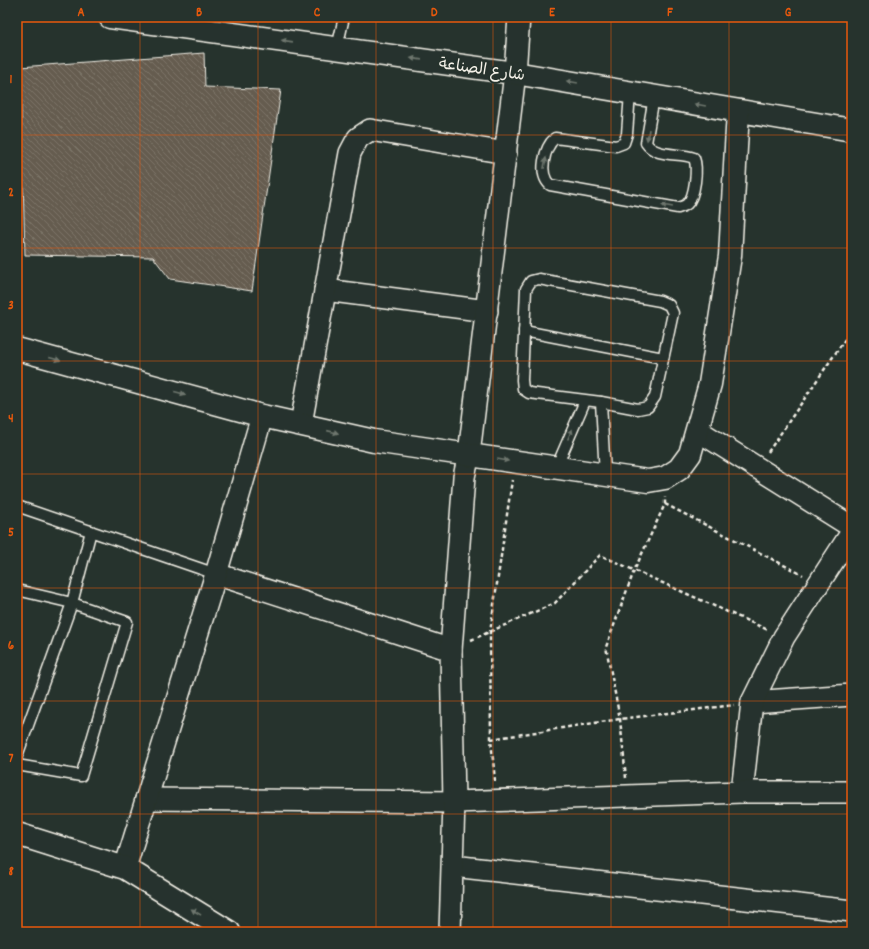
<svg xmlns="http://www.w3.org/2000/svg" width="869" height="949" viewBox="0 0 869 949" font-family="Dekko,'Playpen Sans Arabic',sans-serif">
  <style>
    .building { fill: url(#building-back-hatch); stroke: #f4f1e8 }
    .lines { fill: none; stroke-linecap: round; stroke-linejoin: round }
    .lane-casing { stroke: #f4f1e8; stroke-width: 13 }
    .street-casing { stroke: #f4f1e8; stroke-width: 24 }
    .secondary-casing { stroke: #f4f1e8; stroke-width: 25 }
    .path { stroke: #f4f1e8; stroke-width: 2.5; stroke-dasharray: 4 3; stroke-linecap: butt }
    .lane { stroke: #26332d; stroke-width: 10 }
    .street { stroke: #26332d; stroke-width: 21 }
    .secondary { stroke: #26332d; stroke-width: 22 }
    .oneway { fill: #6e766e }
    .grid { fill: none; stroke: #e8590c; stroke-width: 1; stroke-opacity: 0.55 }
    .labels { text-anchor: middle; stroke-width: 4; stroke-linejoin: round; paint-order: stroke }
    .street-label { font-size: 16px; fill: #f4f1e8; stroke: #26332d }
    .neatline { fill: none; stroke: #e8590c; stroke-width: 1.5 }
    .grid-label { font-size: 13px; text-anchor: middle; font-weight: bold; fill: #e8590c }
  </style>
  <defs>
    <pattern id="building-back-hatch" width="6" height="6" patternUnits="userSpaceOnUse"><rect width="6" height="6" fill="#655c4f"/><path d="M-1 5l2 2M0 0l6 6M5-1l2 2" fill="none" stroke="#7c7468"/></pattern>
  </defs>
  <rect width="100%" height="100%" fill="#26332d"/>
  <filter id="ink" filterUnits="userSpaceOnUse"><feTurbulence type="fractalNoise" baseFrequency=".025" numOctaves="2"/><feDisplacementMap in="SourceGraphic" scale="8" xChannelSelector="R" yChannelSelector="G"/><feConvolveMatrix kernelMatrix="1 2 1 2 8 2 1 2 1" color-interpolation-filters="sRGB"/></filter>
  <g filter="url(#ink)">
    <path class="building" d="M204,53L205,87L281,90L252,291L170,279L153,257L25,255L20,67Z"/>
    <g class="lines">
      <defs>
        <g id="lane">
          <path d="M337,48L344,17"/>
          <path d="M630,93L627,134L624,143L616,146L555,138C544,148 538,174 550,185L678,208C681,207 685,206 687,204C695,197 698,168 694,158C679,152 656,158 646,143L654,97"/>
          <path d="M539,279L660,301L669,305L673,313L655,397L648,407L638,409L601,402L529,393L523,389L522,380L526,289L531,281Z"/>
          <path d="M524,331L663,358"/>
          <path d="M601,402L605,475"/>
          <path d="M556,468L585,401"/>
          <path d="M17,506L216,574"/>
          <path d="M17,590L72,603L127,622L81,776L17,765"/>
          <path d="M17,756L72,603L91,531"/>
        </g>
        <g id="street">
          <path d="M325,290L487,311"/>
          <path d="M301,424L350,153L358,138L370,130L506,153"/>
          <path d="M697,430L852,527"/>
          <path d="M216,574L451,650"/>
          <path d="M752,702L852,695"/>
          <path d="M742,792L752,702L784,637L852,532"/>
          <path d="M146,799L454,802L742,792H852"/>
          <path d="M453,866L852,911"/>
          <path d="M125,868L216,574L262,416"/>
          <path d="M450,932L454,802L451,650L464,477L469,454L515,73L519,17"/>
        </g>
        <g id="secondary">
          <path d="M110,17L515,73L852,130"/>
          <path d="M17,349L262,416L374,441L648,481L665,478L679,469L690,454L710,384L730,256L738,111"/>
          <path d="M17,834L125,868L229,932"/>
        </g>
      </defs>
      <use href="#lane" class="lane-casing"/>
      <use href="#street" class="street-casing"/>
      <use href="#secondary" class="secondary-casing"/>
      <g class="path">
        <path d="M768,452L852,329"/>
        <path d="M665,504L803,575"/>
        <path d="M471,640L555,603L600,555L768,630"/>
        <path d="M491,739L620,719L734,705"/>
        <path d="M626,778L620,719L606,647L634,571L665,504V497"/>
        <path d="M495,781L491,739L490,632L512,480"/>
      </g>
      <use href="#lane" class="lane"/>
      <use href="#street" class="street"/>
      <use href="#secondary" class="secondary"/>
    </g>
    <defs><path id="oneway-solid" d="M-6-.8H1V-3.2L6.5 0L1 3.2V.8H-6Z"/></defs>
    <g class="oneway">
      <use href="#oneway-solid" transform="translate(287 41) rotate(-172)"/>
      <use href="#oneway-solid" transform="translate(416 59) rotate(-172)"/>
      <use href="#oneway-solid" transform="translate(572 82) rotate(-170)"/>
      <use href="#oneway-solid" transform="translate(700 105) rotate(-170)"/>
      <use href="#oneway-solid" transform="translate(648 135) rotate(100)"/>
      <use href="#oneway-solid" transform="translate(545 163) rotate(-79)"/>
      <use href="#oneway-solid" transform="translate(667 206) rotate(-170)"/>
      <use href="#oneway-solid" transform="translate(55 359) rotate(15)"/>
      <use href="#oneway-solid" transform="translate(180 393) rotate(15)"/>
      <use href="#oneway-solid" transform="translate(333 432) rotate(13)"/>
      <use href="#oneway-solid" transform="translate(570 434) rotate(-67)"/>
      <use href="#oneway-solid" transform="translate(503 460) rotate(10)"/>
      <use href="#oneway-solid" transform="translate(196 912) rotate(-148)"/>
    </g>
  </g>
  <path class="grid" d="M140,17V932M258,17V932M376,17V932M493,17V932M611,17V932M729,17V932M17,135H852M17,248H852M17,361H852M17,474H852M17,588H852M17,701H852M17,814H852"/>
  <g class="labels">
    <g class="street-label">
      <text transform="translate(482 68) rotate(8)" y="6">شارع الصناعة</text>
    </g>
  </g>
  <rect width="869" height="949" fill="none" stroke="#26332d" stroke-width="44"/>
  <rect x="22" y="22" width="825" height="905" class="neatline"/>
  <g class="grid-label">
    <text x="81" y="16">A</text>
    <text x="199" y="16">B</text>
    <text x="317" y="16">C</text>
    <text x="434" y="16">D</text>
    <text x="552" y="16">E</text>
    <text x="670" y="16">F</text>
    <text x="788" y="16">G</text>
    <text x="11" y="83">1</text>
    <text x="11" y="196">2</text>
    <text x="11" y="309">3</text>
    <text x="11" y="422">4</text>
    <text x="11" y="536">5</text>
    <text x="11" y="649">6</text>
    <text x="11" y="762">7</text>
    <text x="11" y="875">8</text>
  </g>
</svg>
